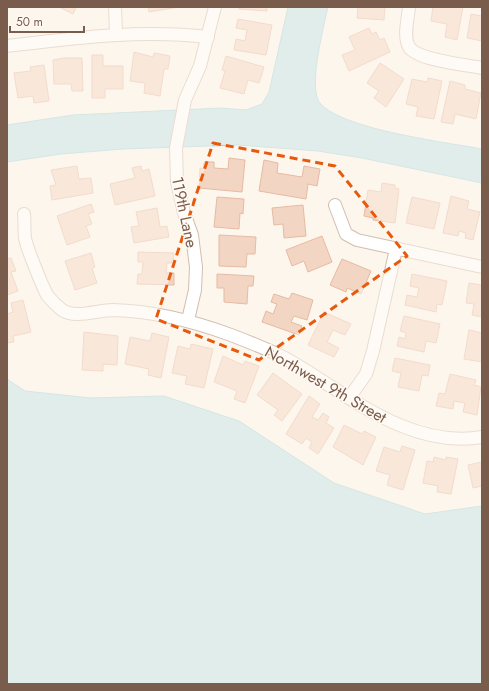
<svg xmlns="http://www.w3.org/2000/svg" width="489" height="691" viewBox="0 0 489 691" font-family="Jost,sans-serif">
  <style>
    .water { fill: #bfe3e8; stroke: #a5d3da }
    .building { fill: #f3d5c3; stroke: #e6bba3 }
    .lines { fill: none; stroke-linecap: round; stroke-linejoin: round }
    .minor-casing { stroke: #d1beb0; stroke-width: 14 }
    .minor { stroke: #fff; stroke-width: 12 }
    .marked { fill: none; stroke: #e8590c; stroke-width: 3; stroke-dasharray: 8 5; stroke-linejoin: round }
    .labels { text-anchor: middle; stroke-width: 3; stroke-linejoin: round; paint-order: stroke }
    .street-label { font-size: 16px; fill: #7a5c4d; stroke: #fffaf3 }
  </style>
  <rect width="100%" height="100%" fill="#fdf6ec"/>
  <g class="water">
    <path d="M288,7H328C323,29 311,77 317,97C325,128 452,143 482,149V183L362,158L318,151L238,145L123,149L61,154L7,162V125L73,115L221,108L246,110L262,104L269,92Z"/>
    <path d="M7,379L25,391L91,398L164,396L239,421L334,483L425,514L482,506V684H7Z"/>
  </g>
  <g class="building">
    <path d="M59,7H76L73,14Z"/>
    <path d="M148,7H179L149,12Z"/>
    <path d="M239,7H267V11L239,9Z"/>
    <path d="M358,7H385L384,20L357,18Z"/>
    <path d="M433,7H463L457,40L445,37L447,24L431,21Z"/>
    <path d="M471,14L482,16V41L467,38Z"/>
    <path d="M238,19L272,25L266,55L234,50L236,39L245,41L247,30L236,28Z"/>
    <path d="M369,28L372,34L376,32L380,40L384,38L390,52L349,71L342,55L355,50L349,37Z"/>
    <path d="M134,52L153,57L154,53L170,56L168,69H164L160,96L144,93L145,83L130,81Z"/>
    <path d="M92,55H103V66H123V89H105V98H92Z"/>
    <path d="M226,56L264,67L259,83L248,80L244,94L220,88L225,71L222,70Z"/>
    <path d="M64,58H82L83,91H72L71,84H54L53,60Z"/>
    <path d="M380,63L404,79L386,107L374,98L379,91L367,83Z"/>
    <path d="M44,65L49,101L34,103L33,96L18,98L14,73L31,71L30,67Z"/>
    <path d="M428,78L442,81L434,119L416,116L418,107L406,104L412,79L427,82Z"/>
    <path d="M450,81L465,85V89L481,93L476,119L455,114L453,124L441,122Z"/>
    <path d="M229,158L245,160L242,192L199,188L200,168L203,169L204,162H214V168L228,169Z"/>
    <path d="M264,160L278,163L277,173L302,177L304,166L320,169L317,186L308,184L306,199L259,191Z"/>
    <path d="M77,166L79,179L91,178L93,193L52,200L50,186L56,185L51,170Z"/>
    <path d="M141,166L142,171L149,169L155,196L115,205L110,184L135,178L132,168Z"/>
    <path d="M382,183L395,185V188L399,189L395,223L373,220V218L364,216L368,190L381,192Z"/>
    <path d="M451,196L469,201L467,209L480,212L473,240L465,238L466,233L459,231L458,236L443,233Z"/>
    <path d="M217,197L244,199L243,214L240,213L239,229L214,227Z"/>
    <path d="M412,197L440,203L434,229L406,223Z"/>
    <path d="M91,204L94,212L88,214L92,224L86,226L90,237L67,245L57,216Z"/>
    <path d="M303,205L306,236L284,238L283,224L274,225L272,208Z"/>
    <path d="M157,208L160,227L167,226L169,237L134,243L131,227L139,226L136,212Z"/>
    <path d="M219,235L256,237L255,254H247L246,267L219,266Z"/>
    <path d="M322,236L332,262L308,272L304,261L292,266L286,250Z"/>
    <path d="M138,252L174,253L173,263H167L166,273H174V285L137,284L138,274H142L143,262H138Z"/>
    <path d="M91,253L95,267L92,268L97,283L75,290L65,261Z"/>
    <path d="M11,258L16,271L11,272L18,291L7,295V259Z"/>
    <path d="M342,259L371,271L361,294L347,288L346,292L330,285Z"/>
    <path d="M217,274L254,276L253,286H248L247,304L224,302V288H217Z"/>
    <path d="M412,274L447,281L442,305L437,304L436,312L405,305L407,295L417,297L419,288L410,286Z"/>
    <path d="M469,283L482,285V317L472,315L474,304L466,303Z"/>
    <path d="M292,293L313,300L307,320L294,316L291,322L302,326L299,335L262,322L266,311L273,314L277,304L271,302L274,294L289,299Z"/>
    <path d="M23,300L31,332L13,336L14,342L7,343V314L13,312L11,303Z"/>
    <path d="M324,312L351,324L345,335L333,330L327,342L339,348L334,357L308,345Z"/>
    <path d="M404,316L440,324L436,343L426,341L424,352L397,346L399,337L405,339L406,333L400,331Z"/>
    <path d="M469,330L482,333V362L464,359Z"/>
    <path d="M84,332L118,336L117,365L103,364V371L82,370Z"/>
    <path d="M152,333L169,337L161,378L148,375L149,369L125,364L130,337L150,341Z"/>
    <path d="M191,344L213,349L204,388L185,384L187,376L172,373L178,346L190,349Z"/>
    <path d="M223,356L243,365L245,361L259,366L245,403L234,399L237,391L214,382Z"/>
    <path d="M395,358L430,365L428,376L422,375L419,391L398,387L401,373L392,371Z"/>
    <path d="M273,373L302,394L282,421L274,415L278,410L257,395Z"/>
    <path d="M450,374L476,380L474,385L481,387L477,415L463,412L465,403L454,401L453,409L436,406L439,393L445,394Z"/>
    <path d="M309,396L320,404L312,417L318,420L323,413L329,417L326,423L334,428L318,454L309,448L312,442L306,438L302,444L286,434Z"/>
    <path d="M344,425L362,434L364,431L376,437L363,465L333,447Z"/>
    <path d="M402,446L415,450L403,490L387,485L390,475L376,471L384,447L400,452Z"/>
    <path d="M434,457L446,460V457L458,459L451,494L437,492L438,486L423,483L427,461L433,462Z"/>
    <path d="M482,462V486L473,488L468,465Z"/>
  </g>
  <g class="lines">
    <defs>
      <g id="minor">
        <path d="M115,7L116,34"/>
        <path d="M409,7C408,19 403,36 409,47C417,60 466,65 482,68"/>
        <path d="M7,46C74,38 141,29 208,37"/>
        <path d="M335,205L346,234L357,240L482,267"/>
        <path d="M24,214C25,222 24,231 25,238C27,249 42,285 47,295C51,300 57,306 62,310C75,319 98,310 113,310C154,311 193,321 231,335C252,343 273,351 292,362C350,396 410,449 482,437"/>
        <path d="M188,320L195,290L196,267L192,235L184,213L177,182L176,148L185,100L200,66L215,7"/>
        <path d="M349,398L366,374L373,351L396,249"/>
      </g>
    </defs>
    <use href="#minor" class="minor-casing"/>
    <use href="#minor" class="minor"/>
  </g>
  <path d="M0 0H489V691H0ZM213,143L335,166L407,256L259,360L156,319Z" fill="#fdf6ec" fill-opacity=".55" fill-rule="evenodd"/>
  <path class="marked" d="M213,143L335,166L407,256L259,360L156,319Z"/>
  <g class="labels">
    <g class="street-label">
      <text transform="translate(185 212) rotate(78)" y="6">119th Lane</text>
      <text transform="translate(326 384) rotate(30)" y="6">Northwest 9th Street</text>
    </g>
  </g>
  <rect width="489" height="691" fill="none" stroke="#7a5c4d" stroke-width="16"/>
  <path d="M10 26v6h74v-6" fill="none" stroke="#7a5c4d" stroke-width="2"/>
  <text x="16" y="26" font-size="12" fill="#7a5c4d" stroke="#fffaf3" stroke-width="3" paint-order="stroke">50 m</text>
</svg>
